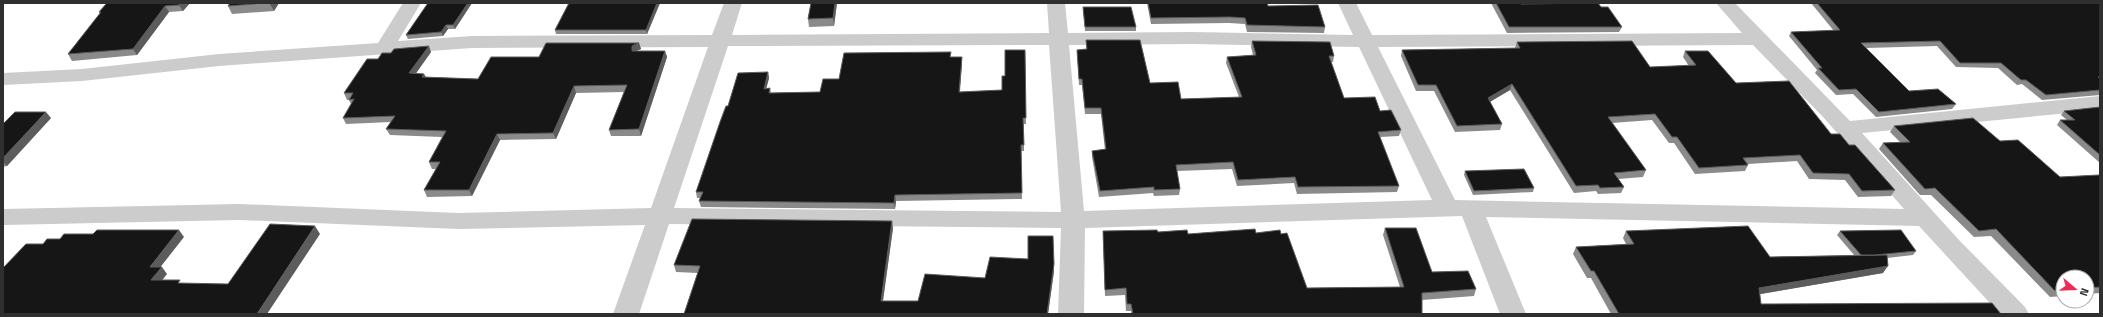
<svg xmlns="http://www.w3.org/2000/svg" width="2103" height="317" viewBox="0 0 2103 317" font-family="'Titillium Web',sans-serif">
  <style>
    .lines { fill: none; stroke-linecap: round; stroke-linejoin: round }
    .street { fill: #ccc; fill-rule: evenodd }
    .wall { fill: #8a8a8a }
    .shaded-wall { fill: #5c5c5c }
    .building { fill: #161616; stroke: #5c5c5c }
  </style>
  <rect width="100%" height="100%" fill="#fff"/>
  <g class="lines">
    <path class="street" d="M403,3H421L398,41L472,36L712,35L724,3H742L732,35L1049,33L1047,3H1065L1068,33L1192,32L1353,35L1338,3H1356L1372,35L1742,33L1716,3H1735L1850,121L2100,96V110L1862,133L1959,240L2025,307L2029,314H2000L1919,226L1486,217L1526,314H1500L1462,216L1085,228L1084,314H1058L1061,228L669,224L639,314H613L645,225L458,229L239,220L3,225V209L239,204L458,213L651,208L708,47L472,48L219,66L82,81L3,85V73L82,69L219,54L378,43ZM1192,44L1359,47L1432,200L1084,211L1069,45ZM1049,45L1061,212L674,208L728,46ZM1753,45L1824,118L1904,209L1455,200L1378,47Z"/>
  </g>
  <g class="wall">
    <path d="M107,3H190L183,11L169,12L137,55L72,61L68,54L100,14L99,12Z"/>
    <path d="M279,3L274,11L232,14L228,6Z"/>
    <path d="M428,3H472L455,29H448L443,36L408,39L406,35Z"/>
    <path d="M660,3L647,34H556L555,30Z"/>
    <path d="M811,3H837L834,26L809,27L808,19Z"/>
    <path d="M1147,3H1267L1268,6L1325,27L1324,33L1247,32L1245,24L1229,23L1151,24Z"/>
    <path d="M1491,3H1521V4L1601,7L1622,27L1619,32L1507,33Z"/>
    <path d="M1811,3H2100V95L2042,100L2022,84L2017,85L1998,68L1956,67L1937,46L1866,48L1909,91L1956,104L1952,109L1876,117L1853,94L1836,95L1815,73L1817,70L1789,36L1791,32L1834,31Z"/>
    <path d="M1083,7L1136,27V31H1085Z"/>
    <path d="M1086,40L1150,83L1181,99L1239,97L1226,63L1227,57L1253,55L1251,47L1252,41L1334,56L1333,62H1331L1344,98L1380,111L1401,130L1399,136L1380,137L1399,186L1397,192L1297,194L1294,183L1237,186L1232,169L1177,171L1180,189L1179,195L1154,196L1153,193L1099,197L1092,157V151L1105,150L1101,114H1085L1082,85H1079L1077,50L1086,49Z"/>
    <path d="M1517,42L1650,67L1689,66L1683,57L1685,51L1736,83L1831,134L1849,145L1895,190L1891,196L1858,197L1845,180L1809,179L1797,161L1748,164V165L1745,171L1695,174L1674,143H1669L1652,120L1612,123L1646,170L1643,177L1618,179L1624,187L1621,193L1598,194L1596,191L1574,193L1510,90L1490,102L1502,124L1500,130L1455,132L1434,91H1416L1401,56L1402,50L1515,48Z"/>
    <path d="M639,43L641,49L636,51H665L667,57L641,136H611L609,130L624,92L576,93L556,139L500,140L472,196L427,197L424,190L436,169H432L429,162L442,137L390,135L386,129L391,122L346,124L343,118L351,104L349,100H347L344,93L378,59L391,53L431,52L416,73L424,74L426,77L478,79L539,57Z"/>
    <path d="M1025,50L1026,124H1024V151H1021L1022,199L896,201L895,209L701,207L699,201L700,198H697L696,192L728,106L768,72L769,78L766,88H770L771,93L820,92L839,79L951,57L962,63L960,92L1002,90L1005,76Z"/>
    <path d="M2100,107V163L2057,125L2060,120H2067L2061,115L2064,111Z"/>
    <path d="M51,118L7,166L3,167V124Z"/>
    <path d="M1894,126L2000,141L2060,177L2100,175V293L2087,294V277H2063V296L2050,297L1991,236L1974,237L1931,195H1920L1879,149L1883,143L1900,142L1890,132Z"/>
    <path d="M1465,171L1534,188L1533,192L1473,195L1464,175Z"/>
    <path d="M893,228L883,301H918L985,278L1054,271L1048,314H684L698,273L676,272L674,265Z"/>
    <path d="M1385,228L1432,272L1476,289L1474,296L1422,300V314H1131V311H1126L1125,295L1105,296L1103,231L1158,232L1188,234L1256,233L1281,234L1307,288L1400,287L1383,235Z"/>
    <path d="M1626,231L1770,257L1854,255L1837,235L1840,231L1916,251L1913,255L1887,258L1883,273L1760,294L1761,304L2001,314H1611L1591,278H1587L1573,254L1576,247L1626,244L1623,238Z"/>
  </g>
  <g class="shaded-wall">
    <path d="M181,3H190L183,11L179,5Z"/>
    <path d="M270,3H279L274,11L270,4Z"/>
    <path d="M468,3H472L455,29L453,25Z"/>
    <path d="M657,3H660L647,34L646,30Z"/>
    <path d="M835,3H837L834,26L833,18Z"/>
    <path d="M165,6L169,12L137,55L133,49Z"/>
    <path d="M446,25L448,29L443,36L441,32Z"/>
    <path d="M639,43L641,49L634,52L632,51V46Z"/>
    <path d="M429,46L431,52L412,79L409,73Z"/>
    <path d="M665,51L667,57L641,136L639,129Z"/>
    <path d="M962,57V63L959,98V92Z"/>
    <path d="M768,72L769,78L765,94L764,89Z"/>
    <path d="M424,74L427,80L422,77Z"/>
    <path d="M1512,84L1510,90L1486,104L1488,98Z"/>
    <path d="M574,86L576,93L556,139L553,133Z"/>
    <path d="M46,112L51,118L7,166L3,162V158Z"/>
    <path d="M497,134L500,140L472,196L469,190Z"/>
    <path d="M895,195L896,201L895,209L894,203Z"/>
    <path d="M892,221L893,228L882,307L881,301Z"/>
    <path d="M315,226L320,234L267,314H257Z"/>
    <path d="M179,230L184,237L155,274L150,267Z"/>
    <path d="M1054,264V271L1048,314H1047Z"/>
    <path d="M1888,266L1883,273L1755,295L1759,288Z"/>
    <path d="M162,267L167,274L157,287L151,280Z"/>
  </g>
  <g class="building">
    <path d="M107,3H181L179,5L165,6L133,49L68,54L101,12H99Z"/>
    <path d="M230,3H270L228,6Z"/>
    <path d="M428,3H468L453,25H446L441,32L406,35Z"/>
    <path d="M569,3H657L646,30H555Z"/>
    <path d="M811,3H835L833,18L808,19Z"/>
    <path d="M1148,3H1267L1268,6L1318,5L1325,27L1247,25L1245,18L1230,17L1151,18Z"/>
    <path d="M1496,3H1521V4L1598,3L1601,7H1608L1622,27H1509Z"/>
    <path d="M1817,3H2100V77H2098L2100,78V90L2046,95L2026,80H2021L2001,63H1960L1940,41L1861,43L1909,91L1938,89L1956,104L1879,112L1856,89L1839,90L1818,68H1822L1791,32L1840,30Z"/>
    <path d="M1083,7H1131L1136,27H1085Z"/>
    <path d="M1086,40H1140L1150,83L1178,82L1181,99L1242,97L1227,57L1256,55L1252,41L1330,42L1334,56H1329L1344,98L1375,97L1380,111L1391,110L1401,130L1378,132L1399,186L1298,187L1295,177L1238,180L1233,162L1176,165L1180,189L1154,190V187L1100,191L1092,151L1106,149L1101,108H1085L1082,79H1079L1077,50L1087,49Z"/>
    <path d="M1632,41L1650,67L1696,65L1685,51H1708L1736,83L1789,81L1831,134H1840L1849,145H1855L1895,190L1862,191L1849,174L1813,173L1800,155L1743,158L1748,165L1699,168L1677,137H1672L1655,114L1608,117L1646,170L1614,173L1624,187L1600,188L1598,185L1576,186L1512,84L1488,98L1502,124L1457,126L1436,85H1418L1402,50L1520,48L1517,42Z"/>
    <path d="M546,43H639L632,46V51H665L639,129L609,130L627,85L574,86L553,133L497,134L469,190H424L440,162H429L446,131L386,129L395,116L343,118L354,99L349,100L353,93H344L367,59H378L382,53H391L394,49L429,46L409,73L424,74L422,77L478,79L491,57H539Z"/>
    <path d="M1005,50H1025L1026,118H1023L1024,145H1021L1022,193L895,195L894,203L699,201L703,192H696L720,122L726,106H728L738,73L768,72L764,89L770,88L769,93L820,92L823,79H839L844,53L951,52L950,57H962L959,92L1002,90V76H1005Z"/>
    <path d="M2100,107V155L2060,120H2075L2064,111Z"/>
    <path d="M15,112H46L3,158V124Z"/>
    <path d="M1973,118L2000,141L2018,140L2060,177L2099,175H2100V287L2087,288V277H2063V290L2055,291L1996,229L1979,231L1935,188L1925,189L1883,143L1910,142L1894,126Z"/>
    <path d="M1524,169L1534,188L1474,191L1465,171Z"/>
    <path d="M692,219L892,221L881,301H918L925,274L985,278L990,257L1028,259V236H1053L1054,264L1047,314H684L700,266L674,265Z"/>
    <path d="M270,224L315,226L257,314H3V268L26,244H43L47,239H60L64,234H93L97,230H179L150,267H162L151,280H180L178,283L228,284Z"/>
    <path d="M1748,226L1770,257L1887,255L1888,266L1759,288L1761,304L1992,303L2001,314H1619L1594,271H1591L1576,247L1634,244L1626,231Z"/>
    <path d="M1385,228H1416L1432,272L1468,271L1476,289L1422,293V314H1133L1131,304H1127L1126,288L1105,290L1103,231L1157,230L1158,232L1187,230L1188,234L1255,229L1256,233L1280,230L1281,234L1287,233L1307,288L1404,287Z"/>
    <path d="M1901,230L1916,251L1875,255H1861L1840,231Z"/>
  </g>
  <rect width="2103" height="317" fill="none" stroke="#2f2f2f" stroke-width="8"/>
  <g transform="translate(2075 289) rotate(109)"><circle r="19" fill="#ffffff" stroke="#acacac"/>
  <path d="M0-3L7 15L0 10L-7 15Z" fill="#ed2a54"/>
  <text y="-6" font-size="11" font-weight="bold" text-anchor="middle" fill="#2f2f2f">N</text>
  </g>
</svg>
